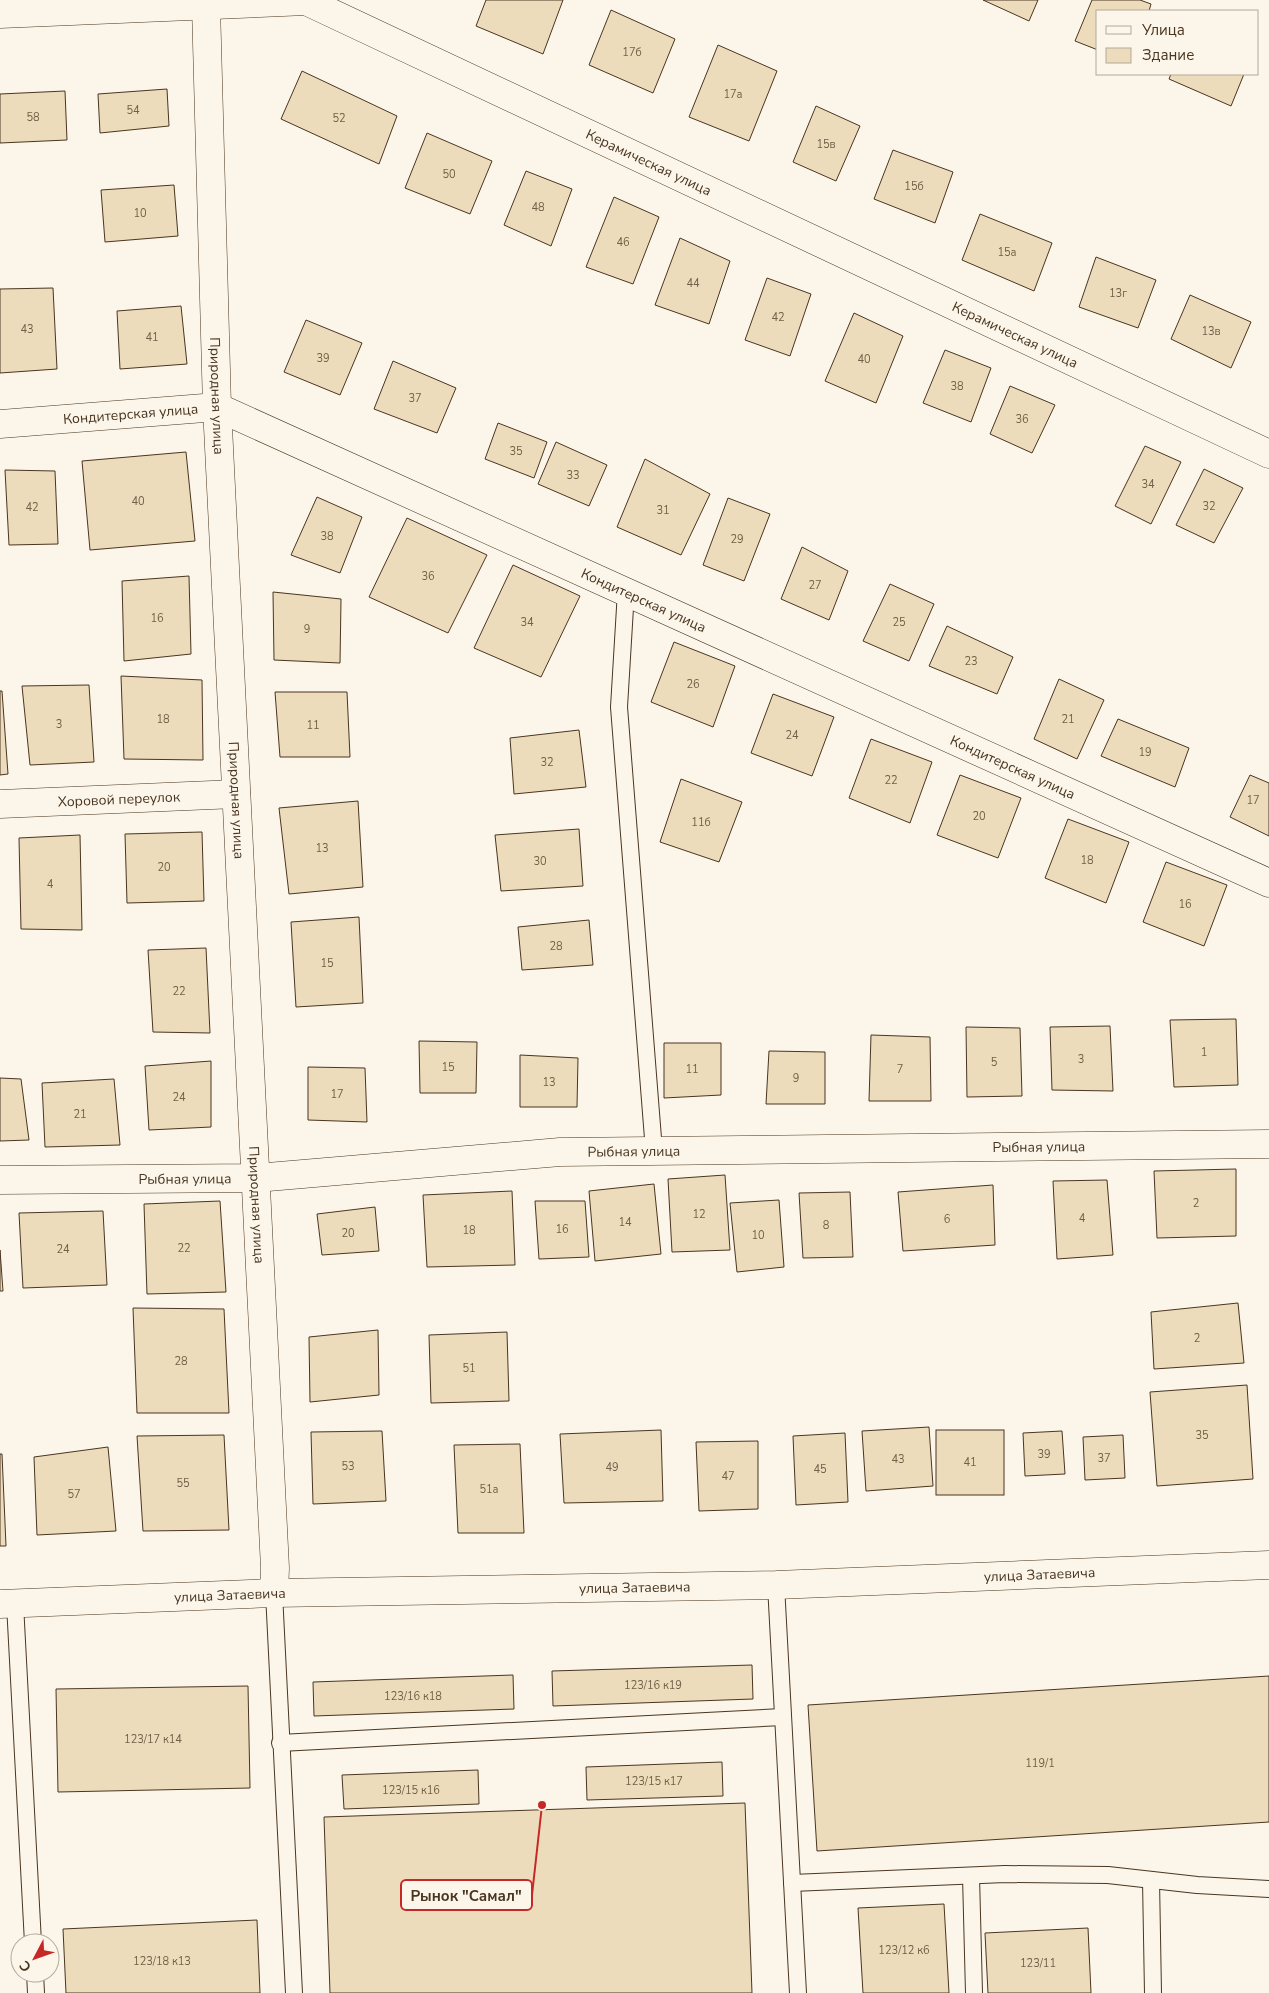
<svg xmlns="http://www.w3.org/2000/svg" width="1269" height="1993" viewBox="0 0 1269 1993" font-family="'Nunito Sans',sans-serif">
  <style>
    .building { fill: #ecdcbc; stroke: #4a3520 }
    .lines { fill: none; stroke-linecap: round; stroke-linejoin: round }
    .lane-casing { stroke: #4a3520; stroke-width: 18 }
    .street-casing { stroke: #4a3520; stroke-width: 29 }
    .secondary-casing { stroke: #4a3520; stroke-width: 29 }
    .lane { stroke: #fbf6e9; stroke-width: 16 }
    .street { stroke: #fbf6e9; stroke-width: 28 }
    .secondary { stroke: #fbf6e9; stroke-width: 28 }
    .labels { text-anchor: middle; stroke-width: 4; stroke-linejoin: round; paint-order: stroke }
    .number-label { font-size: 11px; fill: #725f47 }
    .street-label { font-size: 14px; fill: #4a3520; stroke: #fbf6e9 }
    .leader { fill: none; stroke: #c62828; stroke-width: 2 }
    .callout-dot { fill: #c62828; stroke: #fbf6e9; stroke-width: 2 }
    .callout { fill: #fbf6e9; stroke: #c62828; stroke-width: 2 }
    .callout-label { font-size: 15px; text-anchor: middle; font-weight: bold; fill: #4a3520 }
  </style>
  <rect width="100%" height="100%" fill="#fbf6e9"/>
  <g class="building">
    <path d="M486,0H563L543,54L476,26Z"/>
    <path d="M983,0H1038L1029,21Z"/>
    <path d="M1092,0H1140L1151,4L1149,11H1098V50L1075,41Z"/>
    <path d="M611,10L675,39L653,93L589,65Z"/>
    <path d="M718,45L777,71L749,141L689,117Z"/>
    <path d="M302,71L397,116L379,164L281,119Z"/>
    <path d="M1171,74H1244L1231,106L1169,79Z"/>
    <path d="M167,89L169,126L100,133L98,94Z"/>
    <path d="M65,91L67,140L0,143V94Z"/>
    <path d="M816,106L860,126L836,181L793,162Z"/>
    <path d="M427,133L492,161L470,214L405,188Z"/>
    <path d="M893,150L953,172L935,223L874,199Z"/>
    <path d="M526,171L572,189L551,246L504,225Z"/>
    <path d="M174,185L178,236L105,242L101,190Z"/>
    <path d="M614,197L659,217L633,284L586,267Z"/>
    <path d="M980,214L1052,243L1034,291L962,260Z"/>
    <path d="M680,238L730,261L709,324L655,305Z"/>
    <path d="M1096,257L1156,280L1138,328L1079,307Z"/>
    <path d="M767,278L811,294L790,356L745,340Z"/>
    <path d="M53,288L57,369L0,373V289Z"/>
    <path d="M1190,295L1251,322L1231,368L1171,339Z"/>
    <path d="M181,306L187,364L120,369L117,311Z"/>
    <path d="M854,313L903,336L876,403L825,381Z"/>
    <path d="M306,320L362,343L340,395L284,372Z"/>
    <path d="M945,350L991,368L971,422L923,403Z"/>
    <path d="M393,361L456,388L437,433L374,409Z"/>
    <path d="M1010,386L1055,405L1032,453L990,434Z"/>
    <path d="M498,423L547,442L534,478L485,459Z"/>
    <path d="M556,442L607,465L589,506L538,484Z"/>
    <path d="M1145,446L1181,462L1151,524L1115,506Z"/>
    <path d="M186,452L195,541L90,550L82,461Z"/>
    <path d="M645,459L710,494L681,555L617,527Z"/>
    <path d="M1204,469L1243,488L1214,543L1176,525Z"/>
    <path d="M5,470L55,471L58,544L9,545Z"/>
    <path d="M317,497L362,517L340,573L291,555Z"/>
    <path d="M728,498L770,514L744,581L703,565Z"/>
    <path d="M407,518L487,555L448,633L369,597Z"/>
    <path d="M802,547L848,571L829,620L781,599Z"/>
    <path d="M513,565L580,596L541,677L474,648Z"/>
    <path d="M189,576L191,654L124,661L122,581Z"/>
    <path d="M890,584L934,604L909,661L863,641Z"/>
    <path d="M273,592L341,599L340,663L274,660Z"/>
    <path d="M947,626L1013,657L997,694L929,666Z"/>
    <path d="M674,642L735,666L713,727L651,702Z"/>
    <path d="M121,676L202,680L203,760L124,759Z"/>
    <path d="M1059,679L1104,700L1077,759L1034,739Z"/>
    <path d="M89,685L94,762L30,765L22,686Z"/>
    <path d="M0,691H2L8,774L0,775Z"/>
    <path d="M275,692H347L350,757H280Z"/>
    <path d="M773,694L834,717L812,776L751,753Z"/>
    <path d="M1118,719L1189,748L1175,787L1101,756Z"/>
    <path d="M579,730L586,787L514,794L510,738Z"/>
    <path d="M871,739L932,762L910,823L849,798Z"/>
    <path d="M960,775L1021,798L998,858L937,835Z"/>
    <path d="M1250,775L1269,783V836L1230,817Z"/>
    <path d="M681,779L742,802L719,862L660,842Z"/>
    <path d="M358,801L363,887L289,894L279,808Z"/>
    <path d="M1068,819L1129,842L1106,903L1045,878Z"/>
    <path d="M579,829L583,886L501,891L495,835Z"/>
    <path d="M202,832L204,901L127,903L125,834Z"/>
    <path d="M80,835L82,930L21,929L19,838Z"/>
    <path d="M1166,862L1227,885L1204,946L1143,922Z"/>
    <path d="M359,917L363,1003L296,1007L291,922Z"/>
    <path d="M589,920L593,965L522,970L518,927Z"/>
    <path d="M206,948L210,1033L153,1032L148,950Z"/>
    <path d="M1236,1019L1238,1085L1174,1087L1170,1020Z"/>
    <path d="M1110,1026L1113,1091L1052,1090L1050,1027Z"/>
    <path d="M966,1027L1020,1028L1022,1096L967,1097Z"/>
    <path d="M871,1035L930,1037L931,1101H869Z"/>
    <path d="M419,1041L477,1042L476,1093H420Z"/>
    <path d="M664,1043H721V1095L664,1098Z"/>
    <path d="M769,1051L825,1052V1104H766Z"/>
    <path d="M520,1055L578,1058L577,1107H520Z"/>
    <path d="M211,1061V1127L149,1130L145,1066Z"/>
    <path d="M308,1067L365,1068L367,1122L308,1120Z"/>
    <path d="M0,1078L21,1079L29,1140L0,1141Z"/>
    <path d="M114,1079L120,1145L45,1147L42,1083Z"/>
    <path d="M1236,1169V1236L1157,1238L1154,1171Z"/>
    <path d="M725,1175L730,1250L672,1252L668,1179Z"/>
    <path d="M1107,1180L1113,1255L1057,1259L1053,1181Z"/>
    <path d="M654,1184L661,1254L595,1261L589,1191Z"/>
    <path d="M993,1185L995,1245L903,1251L898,1192Z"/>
    <path d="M512,1191L515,1265L427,1267L423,1195Z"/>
    <path d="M850,1192L853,1257L803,1258L799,1193Z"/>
    <path d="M779,1200L784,1267L737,1272L730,1203Z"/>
    <path d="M220,1201L226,1292L147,1294L144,1204Z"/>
    <path d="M535,1201H585L589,1257L539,1259Z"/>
    <path d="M375,1207L379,1251L322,1255L317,1214Z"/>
    <path d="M103,1211L107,1285L23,1288L19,1213Z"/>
    <path d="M0,1250L3,1291H0Z"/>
    <path d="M1238,1303L1244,1363L1154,1369L1151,1312Z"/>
    <path d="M133,1308L224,1309L229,1413H137Z"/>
    <path d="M378,1330L379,1395L310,1402L309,1337Z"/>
    <path d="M507,1332L509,1401L431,1403L429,1335Z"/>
    <path d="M1247,1385L1253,1479L1157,1486L1150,1392Z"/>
    <path d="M929,1427L933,1486L866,1491L862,1431Z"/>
    <path d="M661,1430L663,1501L564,1503L560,1434Z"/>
    <rect x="936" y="1430" width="68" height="65"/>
    <path d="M382,1431L386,1501L313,1504L311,1432Z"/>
    <path d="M1062,1431L1065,1474L1025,1476L1023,1433Z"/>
    <path d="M845,1433L848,1502L796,1505L793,1436Z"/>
    <path d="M224,1435L229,1530L143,1531L137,1436Z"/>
    <path d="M1123,1435L1125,1478L1085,1480L1083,1437Z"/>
    <path d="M758,1441V1509L699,1511L696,1442Z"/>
    <path d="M520,1444L524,1533H458L454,1445Z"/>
    <path d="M108,1447L116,1531L37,1535L34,1457Z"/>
    <path d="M0,1454H2L6,1546H0Z"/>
    <path d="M752,1665L753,1699L553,1706L552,1671Z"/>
    <path d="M513,1675L514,1709L314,1716L313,1682Z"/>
    <path d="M1269,1676V1822L817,1851L808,1705Z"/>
    <path d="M248,1686L250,1788L58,1792L56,1689Z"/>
    <path d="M722,1762L723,1796L587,1800L586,1767Z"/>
    <path d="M478,1770L479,1804L344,1809L342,1775Z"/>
    <path d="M745,1803L752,1993H330L324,1817Z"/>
    <path d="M944,1904L949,1993H863L858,1908Z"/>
    <path d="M257,1920L260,1993H66L63,1929Z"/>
    <path d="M1088,1928L1091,1993H988L985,1933Z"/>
  </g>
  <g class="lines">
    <defs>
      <g id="lane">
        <path d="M626,591L619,707L654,1151"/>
        <path d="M776,1585L798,1993"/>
        <path d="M274,1593L294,1993"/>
        <path d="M15,1604L33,1943"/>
        <path d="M280,1743L783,1717"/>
        <path d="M971,1876L974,1993"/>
        <path d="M1151,1880L1153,1993"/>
        <path d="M792,1883L1005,1874L1108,1875L1197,1885L1269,1889"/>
        <path d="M35,1973L36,1993"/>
      </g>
      <g id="street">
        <path id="s1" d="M206,6L217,407L275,1568L274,1593"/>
        <path id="s2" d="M0,14L306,1L1269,454"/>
        <path id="s3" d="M0,424L217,407L1269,883"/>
        <path id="s4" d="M0,804L236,794"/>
        <path id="s5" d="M0,1180L256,1178L560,1152L1269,1144"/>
      </g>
      <g id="secondary">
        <path id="s6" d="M0,1604L274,1593L776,1585L1269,1565"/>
      </g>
    </defs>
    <use href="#lane" class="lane-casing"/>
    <use href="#street" class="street-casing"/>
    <use href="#secondary" class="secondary-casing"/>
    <use href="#lane" class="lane"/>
    <use href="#street" class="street"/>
    <use href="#secondary" class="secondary"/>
  </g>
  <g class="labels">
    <g class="number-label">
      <text x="632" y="56">17б</text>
      <text x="733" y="98">17а</text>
      <text x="133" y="114">54</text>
      <text x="33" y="121">58</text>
      <text x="339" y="122">52</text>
      <text x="826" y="148">15в</text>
      <text x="449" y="178">50</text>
      <text x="914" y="190">15б</text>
      <text x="538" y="211">48</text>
      <text x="140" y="217">10</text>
      <text x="623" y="246">46</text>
      <text x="1007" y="256">15а</text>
      <text x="693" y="287">44</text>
      <text x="1118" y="297">13г</text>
      <text x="778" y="321">42</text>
      <text x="27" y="333">43</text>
      <text x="1211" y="335">13в</text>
      <text x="152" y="341">41</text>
      <text x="323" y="362">39</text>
      <text x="864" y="363">40</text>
      <text x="957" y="390">38</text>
      <text x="415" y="402">37</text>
      <text x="1022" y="423">36</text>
      <text x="516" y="455">35</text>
      <text x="573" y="479">33</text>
      <text x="1148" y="488">34</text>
      <text x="138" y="505">40</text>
      <text x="1209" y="510">32</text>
      <text x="32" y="511">42</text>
      <text x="663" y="514">31</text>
      <text x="327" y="540">38</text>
      <text x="737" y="543">29</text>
      <text x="428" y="580">36</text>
      <text x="815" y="589">27</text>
      <text x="157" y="622">16</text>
      <text x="527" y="626">34</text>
      <text x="899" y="626">25</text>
      <text x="307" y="633">9</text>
      <text x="971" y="665">23</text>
      <text x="693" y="688">26</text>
      <text x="163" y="723">18</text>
      <text x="1068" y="723">21</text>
      <text x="59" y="728">3</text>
      <text x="313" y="729">11</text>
      <text x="792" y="739">24</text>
      <text x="1145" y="756">19</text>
      <text x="547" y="766">32</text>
      <text x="891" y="784">22</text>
      <text x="1253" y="804">17</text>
      <text x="979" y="820">20</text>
      <text x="701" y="826">11б</text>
      <text x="322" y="852">13</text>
      <text x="1087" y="864">18</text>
      <text x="540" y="865">30</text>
      <text x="164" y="871">20</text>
      <text x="50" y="888">4</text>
      <text x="1185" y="908">16</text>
      <text x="556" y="950">28</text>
      <text x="327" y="967">15</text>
      <text x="179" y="995">22</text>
      <text x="1204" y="1056">1</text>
      <text x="1081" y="1063">3</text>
      <text x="994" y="1066">5</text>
      <text x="448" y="1071">15</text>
      <text x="692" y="1073">11</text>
      <text x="900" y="1073">7</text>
      <text x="796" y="1082">9</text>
      <text x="549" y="1086">13</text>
      <text x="337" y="1098">17</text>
      <text x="179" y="1101">24</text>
      <text x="80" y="1118">21</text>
      <text x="1196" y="1207">2</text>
      <text x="699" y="1218">12</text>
      <text x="1082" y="1222">4</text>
      <text x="947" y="1223">6</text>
      <text x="625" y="1226">14</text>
      <text x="826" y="1229">8</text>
      <text x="562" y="1233">16</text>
      <text x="469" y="1234">18</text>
      <text x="348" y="1237">20</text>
      <text x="758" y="1239">10</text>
      <text x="184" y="1252">22</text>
      <text x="63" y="1253">24</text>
      <text x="1197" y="1342">2</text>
      <text x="181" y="1365">28</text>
      <text x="469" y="1372">51</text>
      <text x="1202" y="1439">35</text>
      <text x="1044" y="1458">39</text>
      <text x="1104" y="1462">37</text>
      <text x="898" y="1463">43</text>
      <text x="970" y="1466">41</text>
      <text x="348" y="1470">53</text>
      <text x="612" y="1471">49</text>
      <text x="820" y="1473">45</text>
      <text x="728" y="1480">47</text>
      <text x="183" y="1487">55</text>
      <text x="489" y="1493">51а</text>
      <text x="74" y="1498">57</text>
      <text x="653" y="1689">123/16 к19</text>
      <text x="413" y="1700">123/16 к18</text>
      <text x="153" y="1743">123/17 к14</text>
      <text x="1040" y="1767">119/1</text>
      <text x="654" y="1785">123/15 к17</text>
      <text x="411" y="1794">123/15 к16</text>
      <text x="904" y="1954">123/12 к6</text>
      <text x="162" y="1965">123/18 к13</text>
      <text x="1038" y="1967">123/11</text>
    </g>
    <g class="street-label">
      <text dy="5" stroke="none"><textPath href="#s2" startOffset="685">Керамическая улица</textPath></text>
      <text dy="5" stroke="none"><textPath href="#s2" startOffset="1090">Керамическая улица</textPath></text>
      <text dy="5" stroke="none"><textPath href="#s1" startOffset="390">Природная улица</textPath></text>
      <text dy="5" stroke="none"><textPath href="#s3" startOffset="131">Кондитерская улица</textPath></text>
      <text dy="5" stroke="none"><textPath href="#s3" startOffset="686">Кондитерская улица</textPath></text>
      <text dy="5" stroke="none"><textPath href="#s3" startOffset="1091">Кондитерская улица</textPath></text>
      <text dy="5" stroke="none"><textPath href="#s4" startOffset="119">Хоровой переулок</textPath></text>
      <text dy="5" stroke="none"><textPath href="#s1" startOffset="795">Природная улица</textPath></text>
      <text dy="5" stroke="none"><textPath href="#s5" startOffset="1040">Рыбная улица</textPath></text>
      <text dy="5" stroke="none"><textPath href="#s5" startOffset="635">Рыбная улица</textPath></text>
      <text dy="5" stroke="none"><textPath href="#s5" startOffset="185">Рыбная улица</textPath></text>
      <text dy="5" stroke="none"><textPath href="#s1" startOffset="1200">Природная улица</textPath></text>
      <text dy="5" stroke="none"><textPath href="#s6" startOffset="1040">улица Затаевича</textPath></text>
      <text dy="5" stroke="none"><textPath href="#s6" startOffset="635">улица Затаевича</textPath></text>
      <text dy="5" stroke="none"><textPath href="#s6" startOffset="230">улица Затаевича</textPath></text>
    </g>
  </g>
  <path class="leader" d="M542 1805L532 1895"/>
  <circle class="callout-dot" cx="542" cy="1805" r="5"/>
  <rect class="callout" x="401" y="1880" width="131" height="30" rx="5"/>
  <g class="callout-label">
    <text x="466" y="1901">Рынок "Самал"</text>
  </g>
  <rect x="1096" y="10" width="162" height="65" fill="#fbf6e9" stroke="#b4a999"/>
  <rect x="1106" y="26" width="25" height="8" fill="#fbf6e9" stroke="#b4a999"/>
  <text x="1142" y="35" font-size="15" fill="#4a3520">Улица</text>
  <rect x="1106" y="48" width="25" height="15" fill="#ecdcbc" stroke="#b4a999"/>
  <text x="1142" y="60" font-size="15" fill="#4a3520">Здание</text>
  <g transform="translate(35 1958) rotate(229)"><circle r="24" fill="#fbf6e9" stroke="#b4a999"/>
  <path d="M0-4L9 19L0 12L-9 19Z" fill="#c62828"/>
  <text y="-8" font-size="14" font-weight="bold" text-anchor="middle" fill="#4a3520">С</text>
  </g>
</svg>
